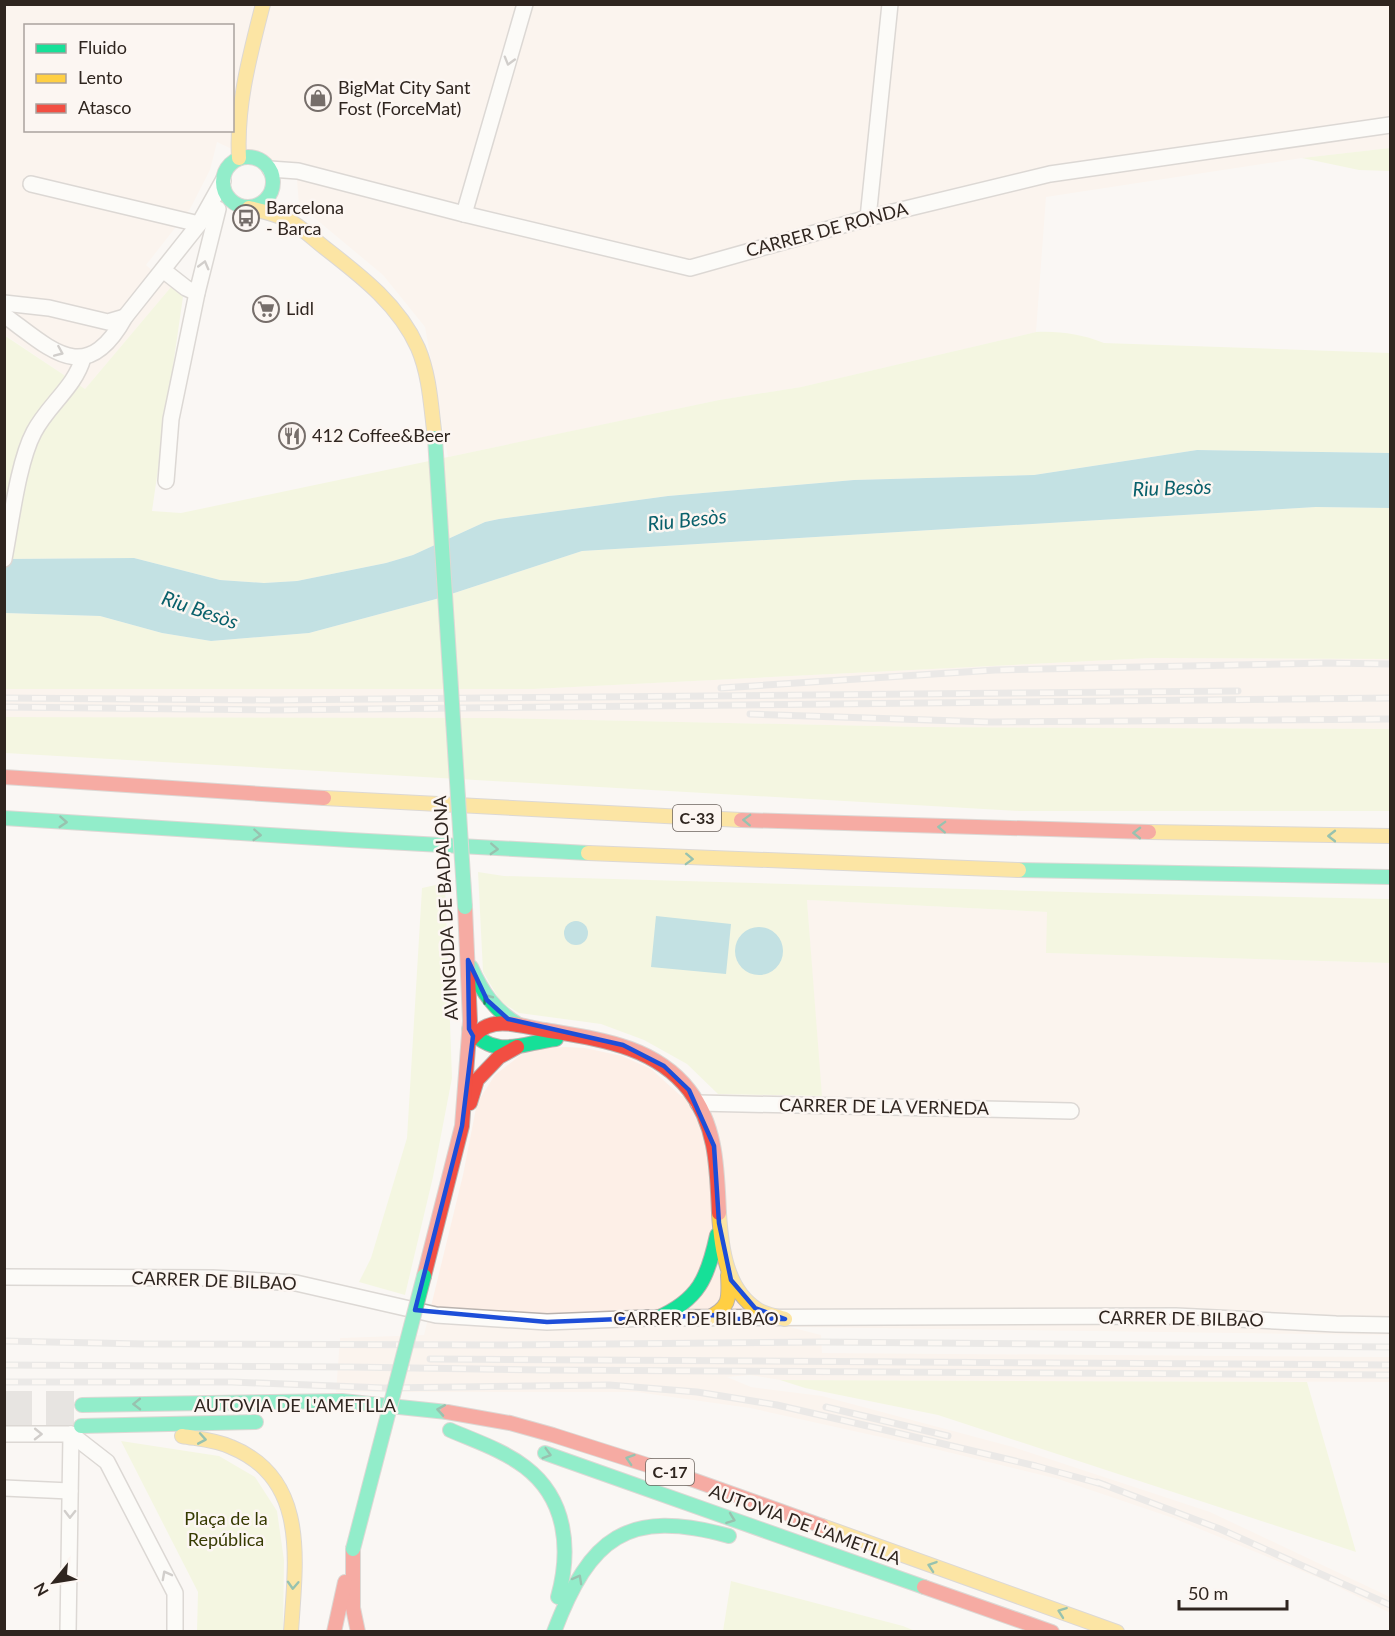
<svg xmlns="http://www.w3.org/2000/svg" width="1395" height="1636" viewBox="0 0 1395 1636" font-family="Lato,sans-serif">
  <style>
    .built { fill: #fdefe7; fill-rule: evenodd }
    .green { fill: #eef3cb }
    .water { fill: #80c5ce }
    .lines { fill: none; stroke-linecap: round; stroke-linejoin: round }
    .highway-tunnel { stroke: #d1cdc9; stroke-width: 28; stroke-dasharray: 28 14; stroke-linecap: butt }
    .street-casing { stroke: #b9b2ae; stroke-width: 18 }
    .fast-casing { stroke: #b9b2ae; stroke-width: 16 }
    .slow-casing { stroke: #b9b2ae; stroke-width: 16 }
    .jam-casing { stroke: #b9b2ae; stroke-width: 16 }
    .street { stroke: #fefefd; stroke-width: 15 }
    .fast { stroke: #16e098; stroke-width: 14 }
    .slow { stroke: #ffcf43; stroke-width: 14 }
    .jam { stroke: #f24e42; stroke-width: 14 }
    .rail-casing { stroke: #d9d8d7; stroke-width: 7 }
    .rail { stroke: #fcf6f2; stroke-width: 4.5; stroke-dasharray: 14; stroke-linecap: butt }
    .fast-bridge-casing { stroke: #b9b2ae; stroke-width: 16; stroke-linecap: butt }
    .fast-bridge { stroke: #16e098; stroke-width: 14 }
    .oneway { stroke: #a19c99 }
    .oneway2 { stroke: #22825c }
    .marked { fill: none; stroke: #1d4ed8; stroke-width: 4.5; stroke-linejoin: round }
    .labels { text-anchor: middle; stroke-width: 5; stroke-linejoin: round; paint-order: stroke }
    .shield { fill: #fcf6f2; stroke: #6c645e; stroke-width: 1.5 }
    .shield-label { font-size: 16px; font-weight: bold; fill: #2f251f }
    .poi-label { font-size: 18px; fill: #2f251f; stroke: #fcf6f2; text-anchor: start }
    .street-label { font-size: 18px; fill: #2f251f; stroke: #fcf6f2 }
    .park-label { font-size: 18px; fill: #373b02; stroke: #fcf6f2 }
    .water-label { font-size: 20px; font-style: italic; fill: #09606b; stroke: #fcf6f2 }
  </style>
  <rect width="100%" height="100%" fill="#faf7f4"/>
  <g class="built">
    <path d="M4,5H1390V148L1302,158L1046,197L1036,332L801,387L719,400L448,457L425,327L383,275L299,205L297,180L217,142L210,170L190,209L146,265L171,287L85,389L5,335ZM26,26H232V130H26Z"/>
    <path d="M1152,658L1390,659V729L923,727L498,718L5,717V689H534Z"/>
    <path d="M807,900L1047,912V953L1390,963V1335L790,1327L821,1335L822,1353L1390,1357V1382L780,1380L750,1375L727,1377L751,1387L822,1396L1013,1447L1210,1512L1390,1597V1613L1326,1581L1173,1518L1058,1479L935,1449L750,1408L636,1392H336L340,1338L424,1335L463,1175L477,1103L495,1075L522,1054L545,1048L566,1047L585,1048L622,1056L651,1069L681,1096L705,1094L821,1096Z"/>
  </g>
  <g class="green">
    <path d="M1390,148V171L1359,170L1302,158Z"/>
    <path d="M171,287L183,297L152,511L181,513L719,400L801,387L1036,332C1061,331 1081,334 1104,343L1390,353V453L1197,450L1034,475L854,480L668,496L499,519L485,522L413,555L386,563L297,581L264,583L220,580L134,558L5,559L4,335L85,389Z"/>
    <path d="M1316,507L1390,508V659L1152,658L534,689H5V613L100,616L162,633L211,641L309,633L436,599L582,551Z"/>
    <path d="M4,717L498,718L923,727L1390,729V811H1019L5,753Z"/>
    <path d="M478,872L504,876L1106,893L1390,899V963L1046,953L1047,912L807,900L822,1096L718,1094L687,1064L644,1040L601,1024L519,1013L501,1002L483,972Z"/>
    <path d="M445,883L452,1078L433,1177L405,1295L359,1282L371,1258L407,1138L422,888Z"/>
    <path d="M780,1380L1307,1382L1356,1552L938,1415L805,1388Z"/>
    <path d="M121,1441L219,1456L255,1477L277,1511L284,1560L283,1631H197L198,1592Z"/>
    <path d="M731,1581L903,1626L915,1631H723Z"/>
  </g>
  <g class="water">
    <path d="M1197,450L1390,453V508L1316,507L582,551L436,599L309,633L211,641L162,633L100,616L5,613V559L134,558L220,580L264,583L297,581L386,563L413,555L485,522L499,519L668,496L854,480L1034,475Z"/>
    <path d="M656,916L731,924L726,974L651,967Z"/>
    <circle cx="576" cy="933" r="12"/>
    <circle cx="759" cy="951" r="24"/>
  </g>
  <g class="lines">
    <g class="highway-tunnel">
      <path d="M4,1405H82"/>
      <path d="M4,1426H81"/>
    </g>
    <defs>
      <g id="street">
        <path d="M270,169L298,171L464,214L690,268L868,218L1050,174L1390,125"/>
        <path d="M31,184L199,224"/>
        <path d="M464,214L525,4"/>
        <path d="M868,218L890,4"/>
        <path d="M163,270L186,288L197,293"/>
        <path d="M4,303L49,308L108,322L125,317"/>
        <path d="M4,315C52,350 86,388 125,317L199,224L223,181"/>
        <path d="M166,481L171,419L197,293L218,209"/>
        <path d="M4,559C11,523 18,462 34,432C48,405 75,387 83,358"/>
        <path d="M698,1103L1071,1111"/>
        <path d="M4,1277L213,1278L296,1283L436,1315L547,1322L648,1318L1176,1316L1336,1324L1390,1325"/>
        <path d="M4,1434H71"/>
        <path d="M71,1434L107,1462L175,1593V1632"/>
        <path d="M4,1488L70,1491"/>
        <path d="M68,1632L71,1434"/>
      </g>
      <g id="fast">
        <circle cx="248" cy="182" r="25"/>
        <path d="M4,818L350,840L588,853"/>
        <path d="M1019,870L1390,877"/>
        <path d="M471,967C482,992 495,1011 519,1025"/>
        <path d="M469,1029C496,1060 521,1043 556,1039"/>
        <path d="M657,1318C699,1300 708,1277 717,1235"/>
        <path d="M82,1405L342,1401L447,1412"/>
        <path d="M81,1426L256,1422"/>
        <path d="M450,1430C475,1441 503,1450 525,1467C567,1499 571,1550 558,1597"/>
        <path d="M545,1453L924,1587"/>
        <path d="M554,1632C590,1537 627,1508 729,1536"/>
      </g>
      <g id="slow">
        <path d="M239,158C236,105 250,55 263,4"/>
        <path d="M249,208C262,211 276,214 288,220C302,227 313,239 325,248C361,276 399,305 418,348C430,376 431,408 435,438"/>
        <path d="M324,798L741,820"/>
        <path d="M1149,832L1390,836"/>
        <path d="M588,853L1019,870"/>
        <path d="M719,1213C721,1247 726,1290 758,1310C766,1315 777,1316 785,1319"/>
        <path d="M708,1318C731,1307 729,1298 728,1275"/>
        <path d="M182,1436C199,1439 216,1440 231,1447C310,1479 295,1564 291,1632"/>
        <path d="M822,1526L1117,1632"/>
      </g>
      <g id="jam">
        <path d="M4,777L324,798"/>
        <path d="M741,820L1149,832"/>
        <path d="M469,1042C476,1033 483,1026 495,1024C511,1021 529,1028 545,1030C597,1039 654,1045 689,1090C717,1126 717,1170 719,1213"/>
        <path d="M470,1103L477,1080L499,1057L517,1047"/>
        <path d="M424,1276L462,1126L470,1021L465,907"/>
        <path d="M447,1412L510,1423L553,1435L685,1477L822,1526"/>
        <path d="M353,1549V1608L358,1632"/>
        <path d="M924,1587L1052,1632"/>
        <path d="M334,1632L345,1582"/>
      </g>
    </defs>
    <use href="#street" class="street-casing"/>
    <use href="#fast" class="fast-casing"/>
    <use href="#slow" class="slow-casing"/>
    <use href="#jam" class="jam-casing"/>
    <use href="#street" class="street"/>
    <use href="#fast" class="fast"/>
    <use href="#slow" class="slow"/>
    <use href="#jam" class="jam"/>
    <defs>
      <g id="rail">
        <path d="M721,688L995,670L1327,663L1390,664"/>
        <path d="M4,698L272,700L1238,691"/>
        <path d="M4,707L275,710L1390,698"/>
        <path d="M750,714L989,722L1390,719"/>
        <path d="M4,1341L143,1344L498,1345L822,1342L1390,1347"/>
        <path d="M430,1359L1390,1365"/>
        <path d="M4,1365L350,1367L543,1370L1390,1375"/>
        <path d="M4,1382H232L384,1388L609,1385L697,1392L777,1405L885,1430L1036,1466L1105,1485"/>
        <path d="M826,1407L948,1436"/>
        <path d="M1097,1482L1220,1529L1390,1605"/>
      </g>
    </defs>
    <use href="#rail" class="rail-casing"/>
    <use href="#rail" class="rail"/>
    <defs>
      <g id="fast-bridge">
        <path d="M435,438L465,907"/>
        <path d="M353,1549L424,1276"/>
      </g>
    </defs>
    <use href="#fast-bridge" class="fast-bridge-casing"/>
    <use href="#fast-bridge" class="fast-bridge"/>
  </g>
  <defs><path id="oneway-chevron" d="M-2-3.5L2.5 0L-2 3.5" fill="none" stroke-width="1.6" stroke-linecap="round" stroke-linejoin="round" transform="scale(1.5)"/></defs>
  <g class="oneway">
    <use href="#oneway-chevron" transform="translate(509 61) rotate(106)"/>
    <use href="#oneway-chevron" transform="translate(204 265) rotate(-75)"/>
    <use href="#oneway-chevron" transform="translate(59 352) rotate(23)"/>
    <use href="#oneway-chevron" transform="translate(38 1434) rotate(1)"/>
    <use href="#oneway-chevron" transform="translate(70 1514) rotate(91)"/>
    <use href="#oneway-chevron" transform="translate(166 1575) rotate(-118)"/>
  </g>
  <g class="oneway2">
    <use href="#oneway-chevron" transform="translate(747 820) rotate(-178)"/>
    <use href="#oneway-chevron" transform="translate(63 822) rotate(4)"/>
    <use href="#oneway-chevron" transform="translate(942 827) rotate(-178)"/>
    <use href="#oneway-chevron" transform="translate(1137 833) rotate(-179)"/>
    <use href="#oneway-chevron" transform="translate(257 835) rotate(4)"/>
    <use href="#oneway-chevron" transform="translate(1332 836) rotate(-180)"/>
    <use href="#oneway-chevron" transform="translate(494 849) rotate(3)"/>
    <use href="#oneway-chevron" transform="translate(689 859) rotate(2)"/>
    <use href="#oneway-chevron" transform="translate(487 998) rotate(-127)"/>
    <use href="#oneway-chevron" transform="translate(137 1404) rotate(179)"/>
    <use href="#oneway-chevron" transform="translate(441 1410) rotate(-171)"/>
    <use href="#oneway-chevron" transform="translate(202 1439) rotate(10)"/>
    <use href="#oneway-chevron" transform="translate(547 1454) rotate(16)"/>
    <use href="#oneway-chevron" transform="translate(630 1459) rotate(-162)"/>
    <use href="#oneway-chevron" transform="translate(731 1519) rotate(20)"/>
    <use href="#oneway-chevron" transform="translate(932 1566) rotate(-161)"/>
    <use href="#oneway-chevron" transform="translate(578 1579) rotate(-61)"/>
    <use href="#oneway-chevron" transform="translate(293 1585) rotate(93)"/>
    <use href="#oneway-chevron" transform="translate(1062 1612) rotate(-160)"/>
  </g>
  <path d="M0 0H1395V1636H0ZM468,960L487,1000L508,1019L623,1045L664,1066L689,1090L714,1146L719,1223L731,1280L755,1308L785,1319H726L717,1315L547,1322L415,1310L462,1126L473,1036L469,1029Z" fill="#faf7f4" fill-opacity=".55" fill-rule="evenodd"/>
  <path class="marked" d="M468,960L487,1000L508,1019L623,1045L664,1066L689,1090L714,1146L719,1223L731,1280L755,1308L785,1319H726L717,1315L547,1322L415,1310L462,1126L473,1036L469,1029Z"/>
  <defs>
    <symbol id="shop-ring" viewBox="-11 -11 22 22"><circle r="9.5" fill="#fcf6f2" stroke="#766e6a" stroke-width="1.5"/><path d="M-5-2.5h2.3a2.7 3.5 0 0 1 5.4 0H5L5.5 6h-11ZM-1.5-2.5h3a1.5 2.3 0 0 0-3 0Z" fill="#766e6a"/></symbol>
    <symbol id="bus-ring" viewBox="-11 -11 22 22"><circle r="9.5" fill="#fcf6f2" stroke="#766e6a" stroke-width="1.5"/><path d="M-5-6H5V4H4V6H2V4H-2V6H-4V4H-5ZM-3.5-4V0h7V-4ZM-3.5 1.2v1.5H-2V1.2ZM2 1.2v1.5H3.5V1.2Z" fill="#766e6a"/></symbol>
    <symbol id="supermarket-ring" viewBox="-11 -11 22 22"><circle r="9.5" fill="#fcf6f2" stroke="#766e6a" stroke-width="1.5"/><path d="M-6-5.5h2.5l.6 2H6L4.5 2H-2.5L-4.4-4H-6ZM-1.5 3.2a1.3 1.3 0 1 0 .1 0ZM3 3.2a1.3 1.3 0 1 0 .1 0Z" fill="#766e6a"/></symbol>
    <symbol id="restaurant-ring" viewBox="-11 -11 22 22"><circle r="9.5" fill="#fcf6f2" stroke="#766e6a" stroke-width="1.5"/><path d="M-5-6h1v4h1v-4h1v4h1v-4h1v5L-1.5 .5V6h-2V.5L-5-1ZM5-6V6H3V1.5H1.5Q1.5-4 5-6Z" fill="#766e6a"/></symbol>
  </defs>
  <g fill-rule="evenodd">
    <use href="#shop-ring" x="303" y="83" width="30" height="30"/>
    <use href="#bus-ring" x="231" y="203" width="30" height="30"/>
    <use href="#supermarket-ring" x="251" y="294" width="30" height="30"/>
    <use href="#restaurant-ring" x="277" y="421" width="30" height="30"/>
  </g>
  <g class="labels">
    <g class="shield">
      <rect x="673" y="805" width="48" height="26" rx="4.5"/>
      <rect x="646" y="1459" width="48" height="26" rx="4.5"/>
    </g>
    <g class="shield-label">
      <text x="697" y="824">C-33</text>
      <text x="670" y="1478">C-17</text>
    </g>
    <g class="poi-label">
      <text x="338" y="94">BigMat City Sant<tspan x="338" dy="21">Fost (ForceMat)</tspan></text>
      <text x="266" y="214">Barcelona<tspan x="266" dy="21">- Barca</tspan></text>
      <text x="286" y="315">Lidl</text>
      <text x="312" y="442">412 Coffee&amp;Beer</text>
    </g>
    <g class="street-label">
      <text transform="translate(827 230) rotate(-15)" y="6">CARRER DE RONDA</text>
      <text transform="translate(446 908) rotate(-93)" y="6">AVINGUDA DE BADALONA</text>
      <text transform="translate(884 1107) rotate(1)" y="6">CARRER DE LA VERNEDA</text>
      <text transform="translate(214 1281) rotate(2)" y="6">CARRER DE BILBAO</text>
      <text x="696" y="1325">CARRER DE BILBAO</text>
      <text transform="translate(1181 1319) rotate(1)" y="6">CARRER DE BILBAO</text>
      <text x="295" y="1412">AUTOVIA DE L'AMETLLA</text>
      <text transform="translate(805 1525) rotate(20)" y="6">AUTOVIA DE L'AMETLLA</text>
    </g>
    <g class="park-label">
      <text x="226" y="1525">Plaça de la<tspan x="226" dy="21">República</tspan></text>
    </g>
    <g class="water-label">
      <text transform="translate(1172 488) rotate(-2)" y="7">Riu Besòs</text>
      <text transform="translate(687 520) rotate(-6)" y="7">Riu Besòs</text>
      <text transform="translate(200 610) rotate(19)" y="7">Riu Besòs</text>
    </g>
  </g>
  <rect width="1395" height="1636" fill="none" stroke="#2f251f" stroke-width="12"/>
  <rect x="24" y="24" width="210" height="108" fill="#fcf6f2" stroke="#aaa29e" stroke-width="1.5"/>
  <rect x="36" y="44" width="30" height="9" fill="#16e098" stroke="#aaa29e" stroke-width="1.5"/>
  <text x="78" y="54" font-size="18" fill="#2f251f">Fluido</text>
  <rect x="36" y="74" width="30" height="9" fill="#ffcf43" stroke="#aaa29e" stroke-width="1.5"/>
  <text x="78" y="84" font-size="18" fill="#2f251f">Lento</text>
  <rect x="36" y="104" width="30" height="9" fill="#f24e42" stroke="#aaa29e" stroke-width="1.5"/>
  <text x="78" y="114" font-size="18" fill="#2f251f">Atasco</text>
  <g transform="translate(54 1582) rotate(240)" stroke="#fcf6f2" stroke-width="4.5" paint-order="stroke">
  <path d="M0-4.5L10 22L0 15L-10 22Z" fill="#2f251f"/>
  <text y="-9" font-size="16" font-weight="bold" text-anchor="middle" fill="#2f251f">N</text>
  </g>
  <path d="M1179 1600v9h108v-9" fill="none" stroke="#2f251f" stroke-width="3"/>
  <text x="1188" y="1600" font-size="18" fill="#2f251f" stroke="#fcf6f2" stroke-width="4.5" paint-order="stroke">50 m</text>
</svg>
